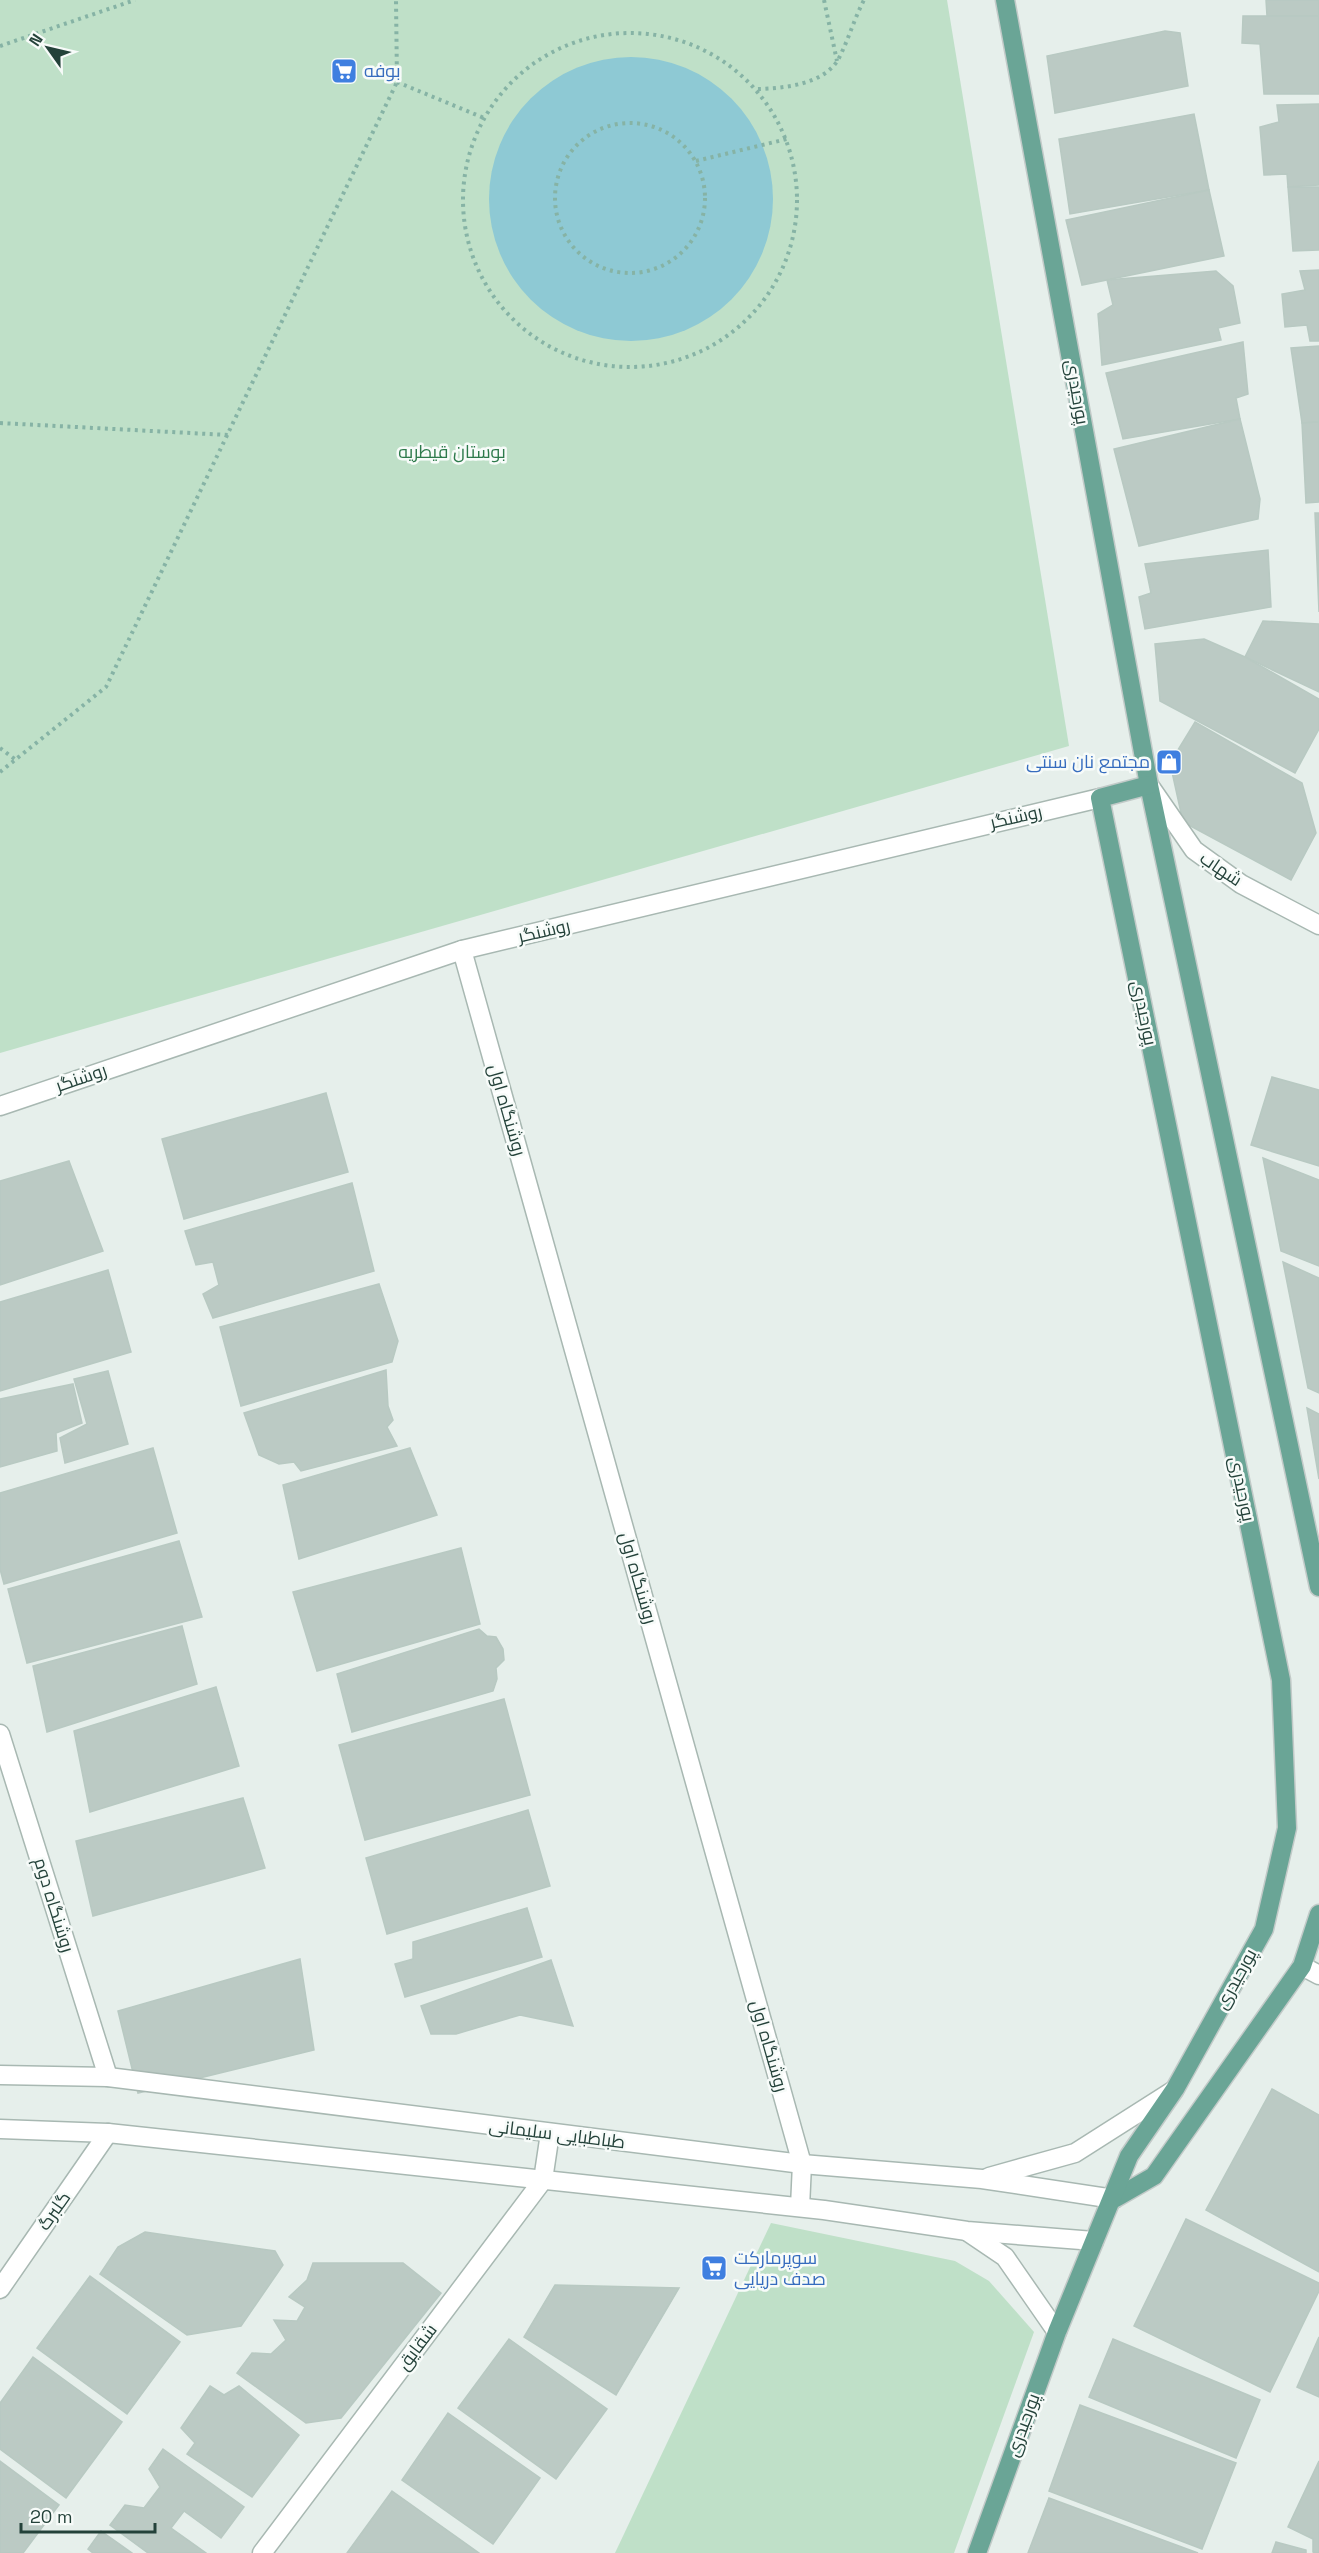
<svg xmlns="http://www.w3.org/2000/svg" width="1319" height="2553" viewBox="0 0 1319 2553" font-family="'Space Grotesk',Cairo,sans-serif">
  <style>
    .green { fill: #bfe0c8 }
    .water { fill: #8ec9d4 }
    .building { fill: #bbcac4; stroke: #b8c9c2; stroke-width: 1.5 }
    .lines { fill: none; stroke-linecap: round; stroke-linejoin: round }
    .minor-casing { stroke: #a8b8b2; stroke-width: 21 }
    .major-casing { stroke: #c2cac8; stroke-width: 21 }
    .path { stroke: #86b3a5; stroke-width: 4; stroke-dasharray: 3 4.5; stroke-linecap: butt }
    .minor { stroke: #fff; stroke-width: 18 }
    .major { stroke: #6aa596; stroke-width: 18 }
    .labels { text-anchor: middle; stroke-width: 5; stroke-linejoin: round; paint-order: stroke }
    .shop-label { font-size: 18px; fill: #366cbe; stroke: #f7fbf9; text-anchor: start }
    .street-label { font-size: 18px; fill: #24423a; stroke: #f7fbf9 }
    .park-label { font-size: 18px; fill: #2d7a4b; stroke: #f7fbf9 }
  </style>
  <rect width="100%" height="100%" fill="#e6efeb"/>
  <g class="green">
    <path d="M0,0H947L1069,746L0,1053Z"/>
    <path d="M771,2223L955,2261L989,2281L1034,2332L954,2553H615Z"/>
  </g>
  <circle class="water" cx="631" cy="199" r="142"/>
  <g class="building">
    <path d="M1266,0H1319V16H1267Z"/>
    <path d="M1243,16H1319V94H1264L1260,44L1242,43Z"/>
    <path d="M1165,31L1180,33L1188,86L1055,113L1047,56Z"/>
    <path d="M1319,104V185L1288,187L1287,174L1264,175L1260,127L1279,122L1277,105Z"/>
    <path d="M1194,114L1209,190L1070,214L1059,139Z"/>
    <path d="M1288,187H1319V250L1293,251Z"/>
    <path d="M1209,190L1224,256L1082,285L1066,220Z"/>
    <path d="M1319,270V341H1310L1307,325L1285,327L1282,294L1305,290L1300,271Z"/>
    <path d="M1216,271L1233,286L1240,323L1218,328L1221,340L1102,365L1098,314L1113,305L1107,280Z"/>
    <path d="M1243,342L1248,394L1236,398L1240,419L1123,439L1106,373Z"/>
    <path d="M1319,346V422L1302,423L1291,348Z"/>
    <path d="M1240,419L1260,499L1258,519L1139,546L1114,449Z"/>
    <path d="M1319,422V502L1306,503L1302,423Z"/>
    <path d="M1315,513H1319V612Z"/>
    <path d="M1268,550L1271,607L1145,629L1139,597L1151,593L1145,564Z"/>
    <path d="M1263,621L1319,624V692L1245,657Z"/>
    <path d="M1204,639L1245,657L1319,699V729L1295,773L1160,701L1155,644Z"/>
    <path d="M1195,722L1302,783L1316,833L1291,880L1183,822L1170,763Z"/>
    <path d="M1272,1077L1319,1090V1166L1251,1145Z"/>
    <path d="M326,1093L348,1172L184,1219L162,1139Z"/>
    <path d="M1263,1158L1319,1180V1266L1281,1251Z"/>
    <path d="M69,1161L103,1251L0,1285V1181Z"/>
    <path d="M352,1183L374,1271L213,1318L203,1294L219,1285L213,1262L196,1265L185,1231Z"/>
    <path d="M1283,1262L1319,1278V1393L1308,1388Z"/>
    <path d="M108,1270L131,1352L0,1391V1302Z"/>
    <path d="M379,1284L398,1341L392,1362L241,1406L220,1327Z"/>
    <path d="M386,1370L388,1406L393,1420L387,1427L397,1446L301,1471L294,1462L279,1464L259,1455L244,1413Z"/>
    <path d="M108,1371L128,1444L65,1463L60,1438L87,1424L74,1379Z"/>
    <path d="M73,1384L82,1423L56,1433L57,1451L0,1467V1399Z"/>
    <path d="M1307,1408L1319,1414V1479Z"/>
    <path d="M153,1448L177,1533L4,1584L0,1569V1493Z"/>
    <path d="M410,1448L437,1515L299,1559L283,1485Z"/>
    <path d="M179,1541L202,1617L27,1663L8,1589Z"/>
    <path d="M461,1548L480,1624L317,1671L293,1592Z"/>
    <path d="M182,1626L197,1684L47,1732L33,1666Z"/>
    <path d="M479,1629L487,1636L496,1637L503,1649L504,1660L496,1668L497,1679L493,1691L352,1732L337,1674Z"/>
    <path d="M216,1687L239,1766L90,1812L74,1731Z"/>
    <path d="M504,1699L530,1795L365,1840L339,1745Z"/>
    <path d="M243,1798L265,1868L93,1916L76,1841Z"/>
    <path d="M528,1810L550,1886L387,1934L366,1858Z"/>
    <path d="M527,1908L542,1957L405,1997L395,1964L413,1959V1942Z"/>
    <path d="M300,1959L314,2050L138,2093L118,2011Z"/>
    <path d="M551,1960L573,2026L520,2015L456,2034H431L421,2006Z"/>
    <path d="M1272,2089L1319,2115V2272L1206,2210Z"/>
    <path d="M1186,2219L1319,2283V2291L1270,2392L1134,2326Z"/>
    <path d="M145,2232L275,2251L283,2265L241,2326L187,2335L100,2274L118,2247Z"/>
    <path d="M313,2263H403L441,2293L341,2418L306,2423L237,2373L252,2353L271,2354L286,2340L274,2320L297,2321L305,2307L289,2297L307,2280Z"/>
    <path d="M90,2276L180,2342L127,2414L37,2348Z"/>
    <path d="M555,2285L679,2288L616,2395L524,2337Z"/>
    <path d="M1319,2337V2397L1297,2387Z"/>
    <path d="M509,2339L607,2409L556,2479L458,2408Z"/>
    <path d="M1113,2339L1260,2400L1236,2458L1089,2397Z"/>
    <path d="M33,2357L122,2422L66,2498L0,2449V2403Z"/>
    <path d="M210,2386L224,2395L239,2386L299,2435L252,2497L187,2454L195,2443L181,2428Z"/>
    <path d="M1080,2405L1236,2463L1202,2549L1049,2491Z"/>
    <path d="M448,2413L540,2478L493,2544L402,2480Z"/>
    <path d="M163,2449L244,2507L221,2538L184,2511L171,2528L206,2553H148L110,2525L125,2505L144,2508L160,2487L149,2469Z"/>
    <path d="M0,2461L59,2505L23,2553H0Z"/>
    <path d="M1319,2461V2553H1315L1313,2552V2539L1288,2527Z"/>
    <path d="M392,2491L479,2553H347Z"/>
    <path d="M1049,2498L1198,2553H1028Z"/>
    <path d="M101,2531L132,2553H93L88,2549Z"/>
    <path d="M1276,2542L1306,2550V2553H1272Z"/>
  </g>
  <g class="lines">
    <defs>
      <g id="minor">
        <path d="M1149,785L1194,850L1241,884L1319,925"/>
        <path d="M462,950L802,2164L800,2207"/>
        <path d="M0,1106L462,950L1100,798"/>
        <path d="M0,1734L108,2077"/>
        <path d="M1302,1966L1319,1975"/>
        <path d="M0,2075L108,2077L802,2164L982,2179L1114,2199"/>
        <path d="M0,2129L108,2133L824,2210L967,2231L1094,2241"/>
        <path d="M989,2177L1075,2153L1174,2090"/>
        <path d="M968,2232L1005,2257L1057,2332"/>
        <path d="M0,2289L108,2133"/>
        <path d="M262,2553L543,2180L550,2133"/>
      </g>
      <g id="major">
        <path d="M1005,0L1149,785L1319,1587"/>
        <path d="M1114,2199L1154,2176L1302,1966L1319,1914"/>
        <path d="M977,2553L1057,2332L1129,2156L1175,2089L1264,1929L1287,1828L1281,1680L1100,798L1149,785"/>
      </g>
    </defs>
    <use href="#minor" class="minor-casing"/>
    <use href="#major" class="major-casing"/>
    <g class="path">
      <path d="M824,0L837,61"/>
      <circle cx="630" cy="200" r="167"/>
      <path d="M0,46L135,0"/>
      <path d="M397,82L484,118"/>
      <path d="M758,89C784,88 822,85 838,60C848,41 854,19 864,0"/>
      <circle cx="630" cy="198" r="75"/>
      <path d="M696,161L787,139"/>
      <path d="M0,423L228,435"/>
      <path d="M0,748L16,760"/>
      <path d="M0,772L106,687L397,82L396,0"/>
    </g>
    <use href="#minor" class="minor"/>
    <use href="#major" class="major"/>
  </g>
  <defs>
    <symbol id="supermarket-square" viewBox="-11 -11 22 22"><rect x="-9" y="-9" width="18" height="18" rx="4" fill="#3f7fe0" stroke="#f7fbf9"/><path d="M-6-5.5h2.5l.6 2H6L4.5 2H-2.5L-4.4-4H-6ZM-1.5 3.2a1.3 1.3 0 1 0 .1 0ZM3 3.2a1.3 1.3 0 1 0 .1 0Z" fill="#fff"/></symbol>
    <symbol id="shop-square" viewBox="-11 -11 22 22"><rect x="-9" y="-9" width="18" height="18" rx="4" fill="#3f7fe0" stroke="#f7fbf9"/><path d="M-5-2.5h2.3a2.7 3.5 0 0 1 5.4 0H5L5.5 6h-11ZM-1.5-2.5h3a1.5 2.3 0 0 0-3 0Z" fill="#fff"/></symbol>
  </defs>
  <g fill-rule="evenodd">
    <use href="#supermarket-square" x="329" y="56" width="30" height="30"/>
    <use href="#shop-square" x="1154" y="747" width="30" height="30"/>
    <use href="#supermarket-square" x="699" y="2253" width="30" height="30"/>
  </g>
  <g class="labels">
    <g class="shop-label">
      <text x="364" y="77">بوفه</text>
      <text x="1150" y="768" text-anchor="end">مجتمع نان سنتی</text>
      <text x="734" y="2264">سوپرمارکت<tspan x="734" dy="21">صدف دریایی</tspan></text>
    </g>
    <g class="street-label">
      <text transform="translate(1077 392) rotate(80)" y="6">پورحیدری</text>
      <text transform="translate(1016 817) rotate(-13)" y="6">روشنگر</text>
      <text transform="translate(1221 869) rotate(34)" y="6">شهاب</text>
      <text transform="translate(544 931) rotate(-13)" y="6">روشنگر</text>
      <text transform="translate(1144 1013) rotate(78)" y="6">پورحیدری</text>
      <text transform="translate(81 1078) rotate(-19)" y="6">روشنگر</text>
      <text transform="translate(507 1110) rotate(74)" y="6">روشنگاه اول</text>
      <text transform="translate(1242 1489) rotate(78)" y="6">پورحیدری</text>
      <text transform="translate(638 1578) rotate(74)" y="6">روشنگاه اول</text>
      <text transform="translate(54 1905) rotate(73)" y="6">روشنگاه دوم</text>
      <text transform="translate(1236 1979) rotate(-61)" y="6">پورحیدری</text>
      <text transform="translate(769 2046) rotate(74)" y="6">روشنگاه اول</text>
      <text transform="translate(557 2134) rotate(7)" y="6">طباطبایی سلیمانی</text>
      <text transform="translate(54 2211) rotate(-55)" y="6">گلبرگ</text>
      <text transform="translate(417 2347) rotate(-53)" y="6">شقایق</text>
      <text transform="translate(1023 2425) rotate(-70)" y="6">پورحیدری</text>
    </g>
    <g class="park-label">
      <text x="452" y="458">بوستان قیطریه</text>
    </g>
  </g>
  <g transform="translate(48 48) rotate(304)" stroke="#f7fbf9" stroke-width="4.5" paint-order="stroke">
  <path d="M0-4.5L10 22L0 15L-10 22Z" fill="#24423a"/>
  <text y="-9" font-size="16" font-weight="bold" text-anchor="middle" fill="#24423a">N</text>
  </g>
  <path d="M21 2523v9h134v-9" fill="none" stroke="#24423a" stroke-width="3"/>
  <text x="30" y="2523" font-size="18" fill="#24423a" stroke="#f7fbf9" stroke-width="4.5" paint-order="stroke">20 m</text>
</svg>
